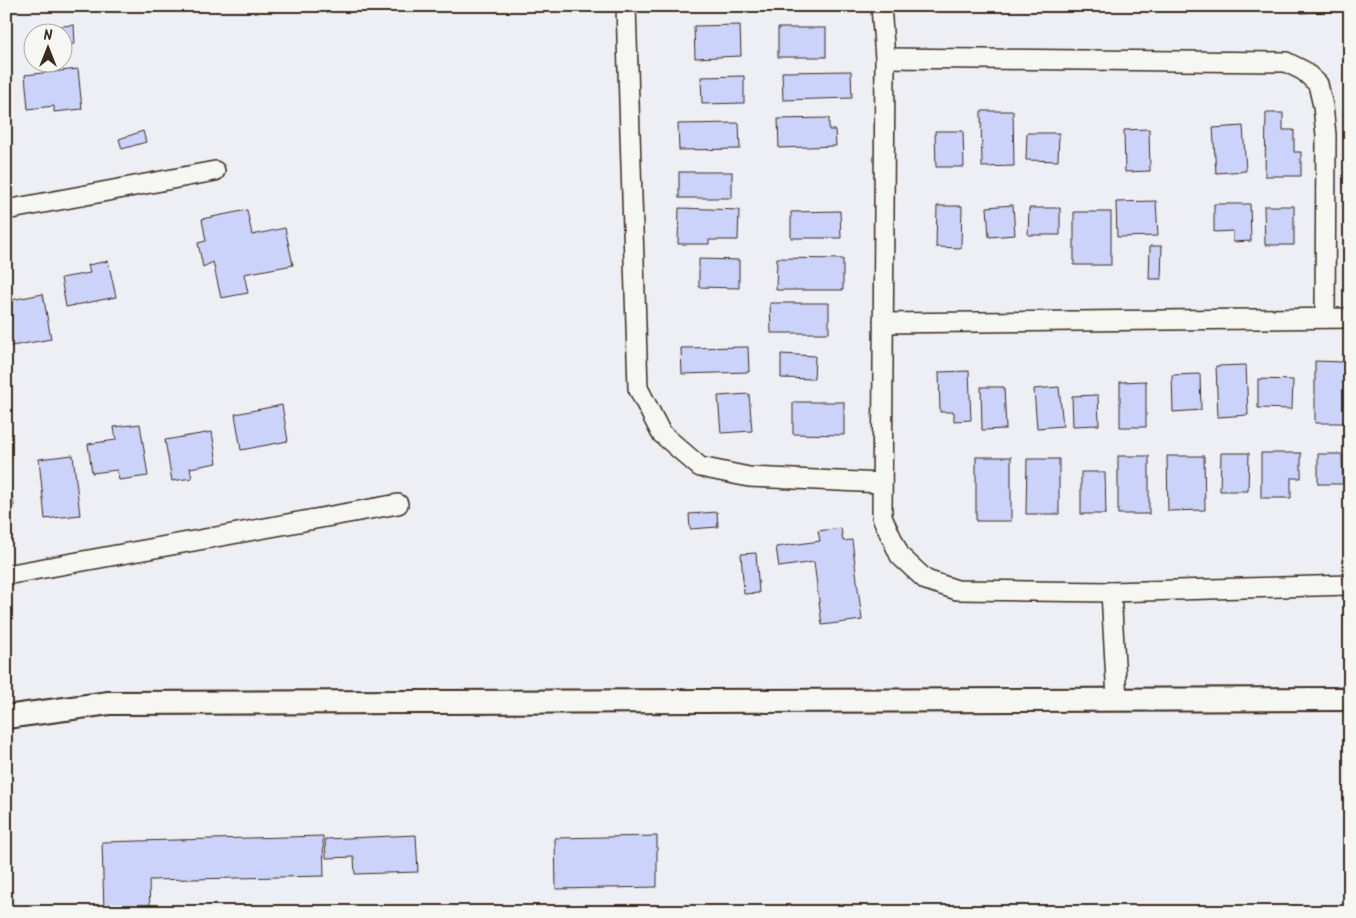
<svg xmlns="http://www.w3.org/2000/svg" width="1356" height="918" viewBox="0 0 1356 918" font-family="Kalam,sans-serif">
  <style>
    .building { fill: #ccd3fb; stroke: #3b2a1e }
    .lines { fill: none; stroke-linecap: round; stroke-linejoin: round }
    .minor-casing { stroke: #3b2a1e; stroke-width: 22 }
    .tertiary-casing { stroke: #3b2a1e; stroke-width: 26 }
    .minor { stroke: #f6f6f2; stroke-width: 19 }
    .tertiary { stroke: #f6f6f2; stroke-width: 22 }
  </style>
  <rect width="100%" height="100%" fill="#eeeff4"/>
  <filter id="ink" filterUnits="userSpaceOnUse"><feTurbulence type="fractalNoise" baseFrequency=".02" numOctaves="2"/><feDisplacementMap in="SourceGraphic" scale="10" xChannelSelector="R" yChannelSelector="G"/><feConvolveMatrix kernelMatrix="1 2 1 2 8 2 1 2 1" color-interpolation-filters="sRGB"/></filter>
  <g filter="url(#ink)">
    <g class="building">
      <rect x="1164" y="6" width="31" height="5"/>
      <path d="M1301,6H1339V11L1301,13Z"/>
      <path d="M74,25L75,44L62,45V32H38V28Z"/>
      <path d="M740,25L741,56L695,58L694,26Z"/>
      <rect x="778" y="28" width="48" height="29"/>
      <path d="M78,69L82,109L54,112V106L28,109L25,75Z"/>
      <path d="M851,71L852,98L783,100L782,72Z"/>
      <path d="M744,76V103L702,104L701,77Z"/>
      <path d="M981,111H1013L1014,166L982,167Z"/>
      <path d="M1266,113H1283V130H1294V152H1301V176H1265Z"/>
      <path d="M829,118V130H835L836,146L779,148L778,119Z"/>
      <path d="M739,123L740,149L679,150L678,124Z"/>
      <path d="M1243,126L1246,171L1216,173L1213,128Z"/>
      <path d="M1149,129L1150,171L1125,172L1124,130Z"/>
      <path d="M143,131L146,142L122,149L119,139Z"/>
      <path d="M935,131H963L964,167H936Z"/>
      <path d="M1027,133H1059L1058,161L1026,160Z"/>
      <rect x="679" y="172" width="53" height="26"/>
      <path d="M1156,201L1158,236L1117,237L1116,202Z"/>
      <path d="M1214,204H1250L1251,241L1233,242V231L1214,232Z"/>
      <path d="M1013,205L1015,235L989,237L987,207Z"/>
      <path d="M937,206H962L961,248L936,247Z"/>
      <path d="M1264,206H1294V245H1265Z"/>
      <path d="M679,208L739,210L738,240H709V244H678Z"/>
      <path d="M1029,208H1060V235H1028Z"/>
      <path d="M247,210L252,235L285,228L293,265L244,274L248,293L221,298L213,262L203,267L198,243L206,241L202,219Z"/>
      <path d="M840,211L841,238H791V212Z"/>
      <rect x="1074" y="212" width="37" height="53"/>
      <path d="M1150,246H1162L1161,279H1149Z"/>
      <path d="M777,258L843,259V290H776Z"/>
      <path d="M699,259L739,260V288L699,287Z"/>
      <path d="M108,261L116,297L66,307L61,278L90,273L88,265Z"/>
      <path d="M43,294L51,339L6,347V301Z"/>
      <path d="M770,303H829V333H771Z"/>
      <path d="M748,347L749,372L682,374L681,348Z"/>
      <path d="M781,354L815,356L814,379L781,378Z"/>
      <path d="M1315,361L1344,362V423H1315Z"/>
      <path d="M1246,365L1248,415L1218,417L1216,366Z"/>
      <path d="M969,371L971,420L954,421V412H940L939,372Z"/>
      <path d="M1200,374L1201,410L1173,412L1172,375Z"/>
      <path d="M1258,379L1293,380L1292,409L1258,408Z"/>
      <path d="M1146,381V427H1120V382Z"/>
      <path d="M981,387H1004L1006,429L982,430Z"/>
      <path d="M1059,387L1063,426L1037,428L1034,389Z"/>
      <path d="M749,394L752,431L721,433L718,396Z"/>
      <path d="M1098,395L1099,425L1073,426L1072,396Z"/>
      <path d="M793,402H844V435L793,434Z"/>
      <path d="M282,405L288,441L241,450L235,414Z"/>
      <path d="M140,424L148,476L119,480L117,470L92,473L88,444L116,440L114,427Z"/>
      <path d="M212,432L217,463L190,468L192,478L172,481L165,440Z"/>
      <path d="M1221,453H1249L1248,491H1220Z"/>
      <path d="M1261,453H1301V478H1291V498H1261Z"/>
      <path d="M1318,454H1342L1343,484H1318Z"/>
      <path d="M73,455L80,515L45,519L39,459Z"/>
      <rect x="1118" y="456" width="31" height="58"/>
      <path d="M1167,456H1204L1205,510L1168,511Z"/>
      <rect x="976" y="457" width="35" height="64"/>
      <path d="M1027,459H1059V514H1026Z"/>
      <path d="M6,462L14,506L6,507Z"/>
      <path d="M1081,472H1105L1106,514H1081Z"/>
      <path d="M717,512L718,527L690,529L689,514Z"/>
      <path d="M841,528L843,541L852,540L862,620L822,625L814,562L779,567L776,547L820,541L818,531Z"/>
      <path d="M756,553L759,593L744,594L741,554Z"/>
      <path d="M416,835L418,872L355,874L354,857L326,858L325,839Z"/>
      <path d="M323,836L324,876L149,880L150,912H104L102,842Z"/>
      <path d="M657,836V887L556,889L555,838Z"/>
    </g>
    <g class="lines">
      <defs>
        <g id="minor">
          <path d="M626,6L638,388L661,433L700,467L749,477L882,483"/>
          <path d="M881,6L885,58L882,517L900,556L926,580L957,590L1111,592L1350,585"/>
          <path d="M885,58L1286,62L1304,71L1318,84L1323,106L1326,135L1325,318"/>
          <path d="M6,210L215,171"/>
          <path d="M883,323L1350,318"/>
          <path d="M6,575L398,504"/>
          <path d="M1111,592L1117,699"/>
        </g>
        <path id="tertiary" d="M6,717L109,703L1350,699"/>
      </defs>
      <use href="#minor" class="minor-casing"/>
      <use href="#tertiary" class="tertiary-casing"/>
      <use href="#minor" class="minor"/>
      <use href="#tertiary" class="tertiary"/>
    </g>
  </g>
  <rect width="1356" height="918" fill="none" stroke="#f6f6f2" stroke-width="25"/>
  <rect x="12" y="12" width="1331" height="893" fill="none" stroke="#3b2a1e" stroke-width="2" filter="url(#ink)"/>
  <g transform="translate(48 48)"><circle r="24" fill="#f6f6f2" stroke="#aba49d"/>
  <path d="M0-4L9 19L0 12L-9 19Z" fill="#3b2a1e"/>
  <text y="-8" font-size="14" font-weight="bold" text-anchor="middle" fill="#3b2a1e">N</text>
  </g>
</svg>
